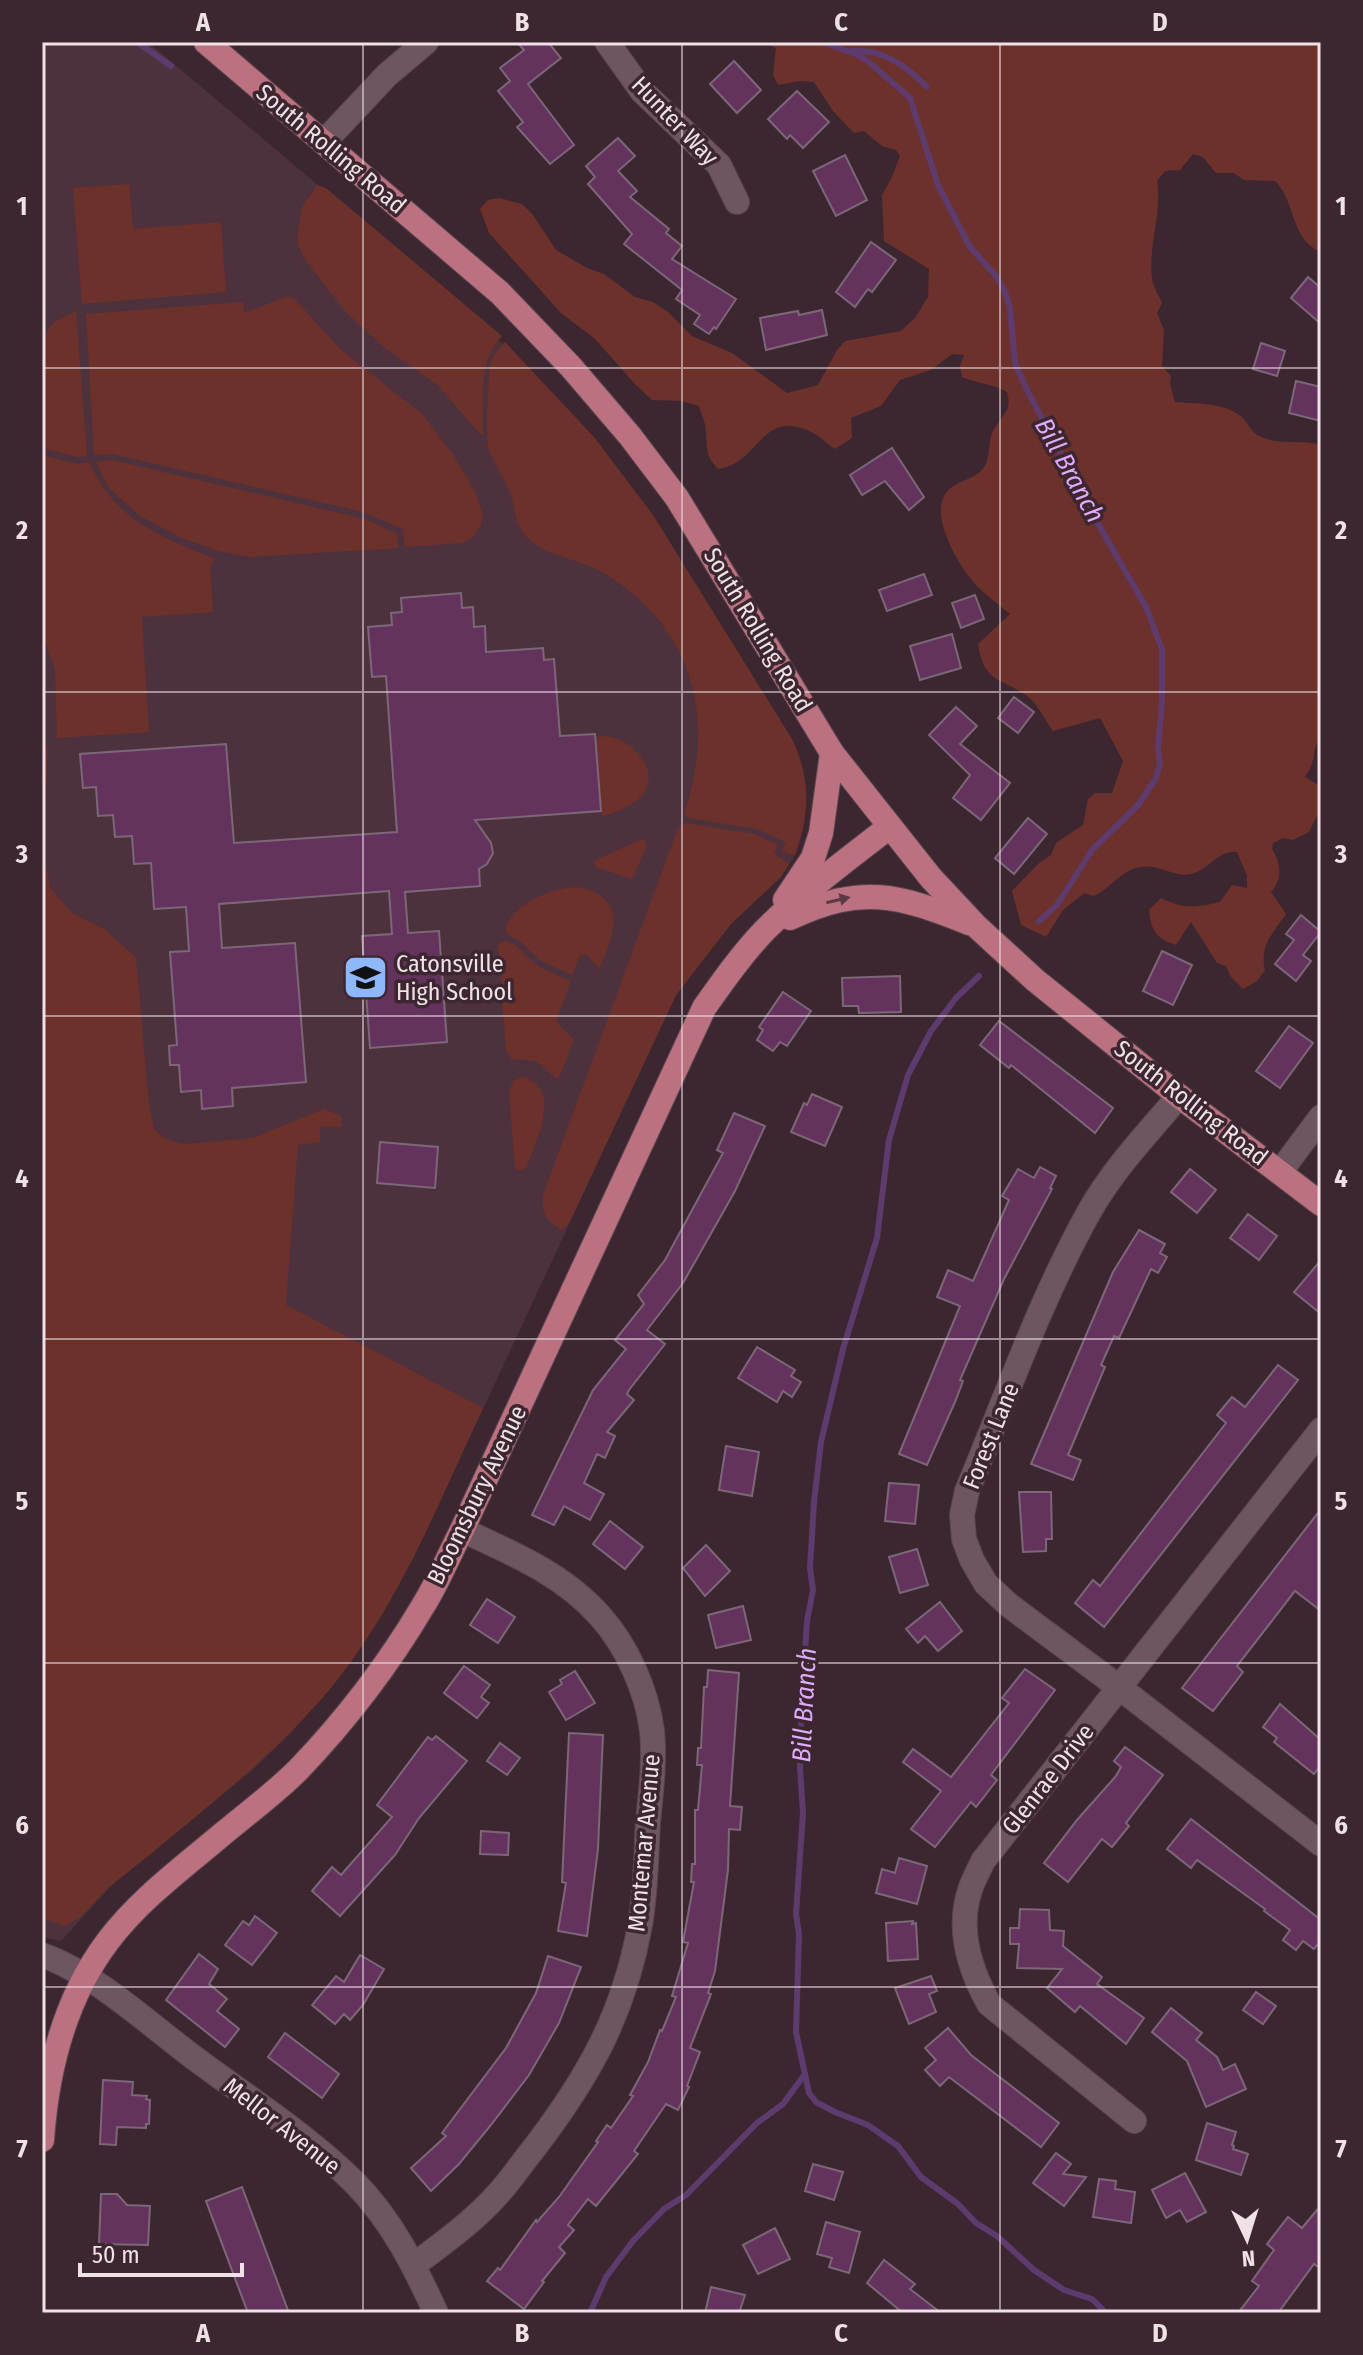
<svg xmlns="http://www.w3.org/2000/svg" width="1363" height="2355" viewBox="0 0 1363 2355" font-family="'Fira Sans Condensed',sans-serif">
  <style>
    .built { fill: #4d323e }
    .green { fill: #6c312b }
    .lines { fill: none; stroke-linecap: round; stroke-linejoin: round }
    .stream { stroke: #5d3b6e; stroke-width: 6 }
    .building { fill: #64335d; stroke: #7b6777; stroke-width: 2 }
    .minor-casing { stroke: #58464e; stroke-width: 26 }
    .major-casing { stroke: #58464e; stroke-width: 26 }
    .minor { stroke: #6d5660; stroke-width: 24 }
    .major { stroke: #bc7181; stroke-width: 24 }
    .oneway { fill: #5c3a45 }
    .grid { fill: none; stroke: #efe1e6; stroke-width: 2; stroke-opacity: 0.55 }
    .labels { text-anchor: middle; stroke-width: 7; stroke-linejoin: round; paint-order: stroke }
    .street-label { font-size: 24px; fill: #efe1e6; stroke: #3c2731 }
    .poi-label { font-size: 24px; fill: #efe1e6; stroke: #3c2731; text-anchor: start }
    .water-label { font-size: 26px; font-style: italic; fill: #e0abfa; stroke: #3c2731 }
    .neatline { fill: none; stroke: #efe1e6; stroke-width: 3 }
    .grid-label { font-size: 26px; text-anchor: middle; font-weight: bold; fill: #efe1e6 }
  </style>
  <rect width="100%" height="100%" fill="#3c2731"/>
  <path class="built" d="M42,42H148L426,276L520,359L803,828L795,855L781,877L731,924L676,995L413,1559L371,1632L331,1687L289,1735L250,1772L110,1887L61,1941L42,1937Z"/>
  <g class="green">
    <path d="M762,42H1321V252C1290,240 1296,201 1275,181L1244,180L1234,173H1216L1203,157L1193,154L1180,170L1165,171L1157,181C1162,215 1148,246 1152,279C1153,286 1159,296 1162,303L1157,313L1164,330L1162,366L1171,376L1170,384L1175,402C1196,404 1219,402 1238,414C1247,419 1250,432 1259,436C1279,446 1301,439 1321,445V736C1312,746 1317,761 1305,777L1320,786L1321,808L1309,832L1293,840L1283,838L1273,843L1272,849C1281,863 1283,879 1271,892L1286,914C1273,933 1259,946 1265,970L1257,981L1243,989L1231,977L1226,966L1217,963L1191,922L1176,945C1156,939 1151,930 1149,910L1161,898C1182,909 1197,908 1220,902L1232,885L1247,888V876L1237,852C1219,850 1210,868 1194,873C1177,880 1161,863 1140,867C1121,870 1110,889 1094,896L1084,893L1063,910L1046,937L1021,925L1012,891L1039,863L1051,855L1056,843L1083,825L1088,799L1095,793H1112L1123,761L1100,718L1053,731C1045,720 1038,704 1027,696C1001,677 984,684 978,644L1010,614C1000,606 990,598 981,590C962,573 931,521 944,496C952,482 969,481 980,472C992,461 987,444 993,431C1001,415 1013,412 1007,392C992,383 978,384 962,377L960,366L964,355L952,354L931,370L900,380L881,406L851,418L852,438L835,449C828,445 822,438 815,434C761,404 761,464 718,469C704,453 708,451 706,432C706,423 701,414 699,406L681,401L652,400L635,384L595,339L561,313L489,233L480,209L488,200L499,198L522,204L533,215L556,250L587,268L604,274L635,297L653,302L668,312L692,336L732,353L787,393L818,385L837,350L845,341L901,331L915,318L928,297L929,269L884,241L882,195L891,179L900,156L896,150L882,146L864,131L854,133L833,111L814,82L800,81L778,85L773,75L776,48Z"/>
    <path d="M129,184L133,229L221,222L226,292L82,304L73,188Z"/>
    <path d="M317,185L326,188L502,336C477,363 484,400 483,434H480L438,385L386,349L346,312L306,261L298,245V232L302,207Z"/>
    <path d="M288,296L294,298L340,349L423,415L454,456L474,490L483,513L481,525L474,536L462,543L405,547L403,529L363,512L112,454L94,455L86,314L243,302L244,313Z"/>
    <path d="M76,311L87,456L77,457L42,448V337L56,321Z"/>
    <path d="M505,342L594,437L653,515L792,739C811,778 810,815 795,855L782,851L786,842L757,829L689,818L684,814C716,720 695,630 607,575C584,560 549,557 530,540C516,529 516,512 511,496C506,480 492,461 488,447C486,437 488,371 491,362C494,354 500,348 505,342Z"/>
    <path d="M42,455L78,464L89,462C116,521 159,536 215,559L210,567L213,612L142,617L149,732L57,738L55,669L42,634Z"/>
    <path d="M112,460L365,519L397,534L398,548L249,557L219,551L182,538L140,516L109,488L96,462Z"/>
    <path d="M606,736C620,738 630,744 639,755C666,788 632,809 602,816L595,737Z"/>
    <path d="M42,740L48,751L43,852L51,889L72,913L104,929L136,957L149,1105L154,1129L166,1139L184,1144L253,1138L324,1109L341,1116L342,1127L320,1126V1142L298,1145L286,1305L483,1408C438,1504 398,1607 330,1689C277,1752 214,1801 152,1853C138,1864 123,1875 109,1887C94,1901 84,1918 64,1926L42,1918Z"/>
    <path d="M686,823L755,834L778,845L774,854L789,864L781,877L731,924L676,995L569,1223L562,1230C547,1223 541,1212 543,1195L678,828Z"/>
    <path d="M640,840H644L647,846L632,879L596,867L594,861Z"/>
    <path d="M579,887C629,898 614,935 599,969L588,956L581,954L572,975L540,960L520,941L507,934L505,927C518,901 551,888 579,887Z"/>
    <path d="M504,941L514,944L539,967L571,981L556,1022L574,1040L558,1080L536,1061L512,1059L506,1051L498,944Z"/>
    <path d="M522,1077C564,1087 536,1141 527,1166L521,1171L515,1168L509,1092L513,1081Z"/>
  </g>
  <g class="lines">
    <g class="stream">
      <path d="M137,42L171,66"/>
      <path d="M822,42L856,54L869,62L910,98L938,185L970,247L996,276L1005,292L1010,308L1015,363L1026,388L1097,522L1146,607L1162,649V701L1158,748L1160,763L1156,778L1139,804L1092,850L1057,905L1039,921"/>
      <path d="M851,51C881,48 907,66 927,87"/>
      <path d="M979,976L956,998L931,1031L908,1075L889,1140L877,1238L843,1349L821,1442L814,1502L810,1568L813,1590L807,1621L801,1717L800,1768L803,1813L796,1914L799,1934L796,2032L809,2093L816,2102L835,2112L868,2125L898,2146L921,2177L958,2204L976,2223L997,2236L1034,2270L1064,2290L1092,2299L1106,2313"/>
      <path d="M590,2313L606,2277L633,2241L664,2209L686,2195L757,2123L783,2104L805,2074"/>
    </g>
  </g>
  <g class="building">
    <path d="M517,42H548L561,58L528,84L574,145L550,164L517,127L523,122L498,91L510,81L500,68L524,50Z"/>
    <path d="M734,61L761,90L737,113L710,84Z"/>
    <path d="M797,91L829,122L803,148L790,135L787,139L768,119Z"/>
    <path d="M618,138L635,156L618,171L637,191L630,197L669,229L666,233L682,246L672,259L736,299L716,329L714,327L709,334L694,324L700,315L676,299L682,290L624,244L632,234L588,184L595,177L586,166Z"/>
    <path d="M845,155L867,200L836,216L813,171Z"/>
    <path d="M871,242L896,260L872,292L868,289L855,307L836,292Z"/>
    <path d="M1308,277L1321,288V324L1291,298Z"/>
    <path d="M822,310L827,335L766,350L760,318L798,311L799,315Z"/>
    <path d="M1261,343L1285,351L1277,376L1253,369Z"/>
    <path d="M1296,381L1321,387V421L1289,413Z"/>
    <path d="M892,448L924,497L909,510L885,481L862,495L850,475Z"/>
    <path d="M924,574L932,595L887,611L879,590Z"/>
    <path d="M461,593L462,608L473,607L474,627L485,626L486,652L543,648L544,660L554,659L560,736L595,734L601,811L475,820L491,843L493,853L487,864L479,869L480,886L405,892L408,933L439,931L447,1042L370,1048L362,936L392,934L389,891L219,904L222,948L295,943L306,1082L232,1088L233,1106L202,1109L201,1090L181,1092L179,1065H170L169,1046L177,1045L170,952L189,951L186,907L154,909L151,863L134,864L132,836L115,837L113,815L98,816L96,787L83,788L80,754L226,744L234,843L397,832L386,676L372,677L368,627L392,625L391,613L402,612L401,598Z"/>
    <path d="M975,595L984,619L961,628L952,603Z"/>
    <path d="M952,634L961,668L920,680L910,646Z"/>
    <path d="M1014,697L1034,712L1018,733L998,718Z"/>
    <path d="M956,707L977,726L960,744L1010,783L981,820L953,798L970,775L929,735Z"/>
    <path d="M1028,818L1047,834L1014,874L995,858Z"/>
    <path d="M1301,915L1321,932L1303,955L1311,961L1296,981L1275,964L1294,940L1286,934Z"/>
    <path d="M1162,951L1192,965L1173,1005L1143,991Z"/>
    <path d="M900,976L901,1012L859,1013L858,1006H843L842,978Z"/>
    <path d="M783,992L811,1011L787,1046L780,1042L773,1051L757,1040L763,1030L759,1027Z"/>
    <path d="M999,1021L1113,1108L1095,1133L1011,1065L1009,1068L980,1045Z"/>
    <path d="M1289,1026L1313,1043L1280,1088L1256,1071Z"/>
    <path d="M812,1094L842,1107L825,1146L791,1132L804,1103L807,1105Z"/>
    <path d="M734,1113L765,1126L735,1191L683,1283L647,1330L665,1344L629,1390L627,1394L634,1400L607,1432L615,1436L605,1458L597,1454L584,1483L604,1494L590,1520L564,1506L554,1525L532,1515L593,1390L626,1349L615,1340L644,1304L638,1295L665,1260L723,1153L717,1150Z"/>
    <path d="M380,1142L438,1147L435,1188L377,1183Z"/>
    <path d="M1040,1167L1056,1176L1050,1188L1052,1189L1004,1279L960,1380L963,1381L955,1402L927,1465L899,1454L960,1306L937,1297L948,1270L973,1281L1009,1200L1002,1196L1018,1169L1034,1178Z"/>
    <path d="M1190,1169L1216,1190L1197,1213L1171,1192Z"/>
    <path d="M1248,1214L1277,1236L1259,1260L1230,1238Z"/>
    <path d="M1139,1230L1165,1244L1160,1253L1167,1257L1158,1273L1151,1269L1119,1338L1114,1336L1101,1365L1105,1367L1068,1455L1081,1460L1073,1480L1031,1464L1113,1272Z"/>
    <path d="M1321,1260V1314L1294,1292Z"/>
    <path d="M757,1347L795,1370L791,1376L801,1382L792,1397L783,1391L777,1402L738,1378Z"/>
    <path d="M1278,1365L1298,1380L1104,1627L1075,1603L1093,1580L1100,1586L1226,1423L1217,1415L1232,1397L1245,1407Z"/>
    <path d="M726,1446L759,1452L752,1496L719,1490Z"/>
    <path d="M889,1483L919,1485L915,1524L885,1521Z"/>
    <path d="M1019,1492H1051L1052,1539H1046V1551L1023,1552Z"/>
    <path d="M1321,1509V1611L1295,1591L1237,1666L1243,1672L1213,1711L1182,1688Z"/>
    <path d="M610,1521L643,1547L625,1569L593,1544Z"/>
    <path d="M706,1545L730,1571L705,1596L683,1568Z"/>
    <path d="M917,1549L928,1585L900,1593L889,1557Z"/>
    <path d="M487,1599L515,1617L498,1643L470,1625Z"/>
    <path d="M940,1602L962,1631L938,1651L925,1636L918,1643L906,1629Z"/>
    <path d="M743,1606L751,1640L716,1648L708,1615Z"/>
    <path d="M464,1666L490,1685L481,1697L489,1703L477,1718L444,1693Z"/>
    <path d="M1025,1669L1055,1690L991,1775L997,1780L976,1807L971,1802L935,1847L911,1829L941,1791L903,1762L913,1749L951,1777L1009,1703L1002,1698Z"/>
    <path d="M708,1670L739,1673L730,1806L742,1807L740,1830L729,1829L728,1870L715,1971L708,1993L711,1994L690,2048L700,2052L687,2086L689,2087L678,2110L666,2104L634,2151L638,2154L596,2206L588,2199L568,2225L574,2230L559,2247L565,2253L542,2281L544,2282L524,2309L487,2281L498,2268L500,2270L536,2220L537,2222L559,2197L598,2142L596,2141L607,2125L611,2128L633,2096L630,2095L648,2062L660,2030L662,2031L676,1997L672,1996L688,1943L683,1942L694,1882H691L692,1864H695V1810H698L702,1765H697L698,1748H701L704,1687H707Z"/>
    <path d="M575,1671L595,1703L566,1720L549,1692L562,1684L560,1680Z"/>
    <path d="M1280,1704L1321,1740V1765L1314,1774L1274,1742L1277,1738L1263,1727Z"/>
    <path d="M569,1733L603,1735L598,1849L587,1936L558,1931L566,1883L562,1882Z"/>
    <path d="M436,1736L467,1761L419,1818L395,1855L340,1916L312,1891L332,1867L341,1875L392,1817L377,1805L428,1737L432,1740Z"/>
    <path d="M500,1743L520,1758L507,1775L487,1761Z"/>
    <path d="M1125,1747L1163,1775L1126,1823L1129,1826L1112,1847L1102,1839L1068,1882L1044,1863L1077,1820L1116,1776L1121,1767L1114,1761Z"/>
    <path d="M1191,1819L1321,1920V1940L1314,1949L1303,1941L1296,1950L1283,1940L1290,1930L1264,1911L1265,1909L1197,1860L1191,1868L1167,1849Z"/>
    <path d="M481,1831L509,1833L508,1855L480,1854Z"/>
    <path d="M899,1858L927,1866L917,1904L876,1893L882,1869L895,1873Z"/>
    <path d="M1020,1909L1049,1910L1050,1930L1064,1931L1063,1946L1102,1977L1097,1984L1144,2018L1126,2044L1080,2006L1075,2012L1047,1988L1062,1969L1017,1968L1019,1944H1010V1928H1019Z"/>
    <path d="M255,1916L277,1933L252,1965L225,1945L243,1921L249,1925Z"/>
    <path d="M913,1921L912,1924L916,1923L918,1959L888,1961L886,1923Z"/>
    <path d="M199,1954L218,1969L209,1984L227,1999L217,2011L239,2029L225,2047L166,2000Z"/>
    <path d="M360,1955L384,1969L363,2005L350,2020L344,2014L335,2024L312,2005L336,1976L344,1982Z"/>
    <path d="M548,1956L581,1967L559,2023L529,2075L491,2125L459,2164L431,2191L411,2168L446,2136L442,2133L506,2048L536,1993Z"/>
    <path d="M931,1976L937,1991L929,1994L936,2012L909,2024L895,1988Z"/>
    <path d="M1256,1992L1276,2006L1263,2024L1243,2010Z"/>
    <path d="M1171,2008L1202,2033L1196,2040L1217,2057L1223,2070L1235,2064L1246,2089L1206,2107L1187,2061L1152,2032Z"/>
    <path d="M948,2028L971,2055L1059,2123L1041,2147L949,2077L940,2086L925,2070L936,2060L925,2048Z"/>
    <path d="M285,2033L339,2074L322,2098L268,2057Z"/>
    <path d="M103,2080L133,2082L132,2095L147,2096L146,2099L150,2100L149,2124H146V2128L117,2127L116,2145L100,2144Z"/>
    <path d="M1207,2123L1236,2132L1232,2145L1234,2146L1233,2149L1248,2154L1241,2175L1196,2160Z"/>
    <path d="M1056,2153L1071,2164L1063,2174L1086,2177L1064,2206L1033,2183Z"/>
    <path d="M813,2164L843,2172L834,2200L805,2191Z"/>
    <path d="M1185,2173L1206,2212L1187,2222L1180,2210L1166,2218L1152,2190Z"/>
    <path d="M1099,2179L1116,2181L1115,2189L1135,2192L1131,2223L1093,2217Z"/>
    <path d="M242,2187L289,2313H248L206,2201Z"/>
    <path d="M101,2194H117L127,2205L150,2206L148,2245L99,2244Z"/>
    <path d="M1321,2205V2269L1314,2264L1278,2313H1238L1259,2286L1252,2281L1274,2250L1267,2244L1288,2217L1302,2228Z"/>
    <path d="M826,2222L860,2232L849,2273L829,2267L832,2258L817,2254Z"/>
    <path d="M775,2228L790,2259L758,2274L743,2245Z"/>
    <path d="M884,2260L915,2284L910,2289L941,2313H903L867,2283Z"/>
    <path d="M711,2287L745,2295L739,2313H705Z"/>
  </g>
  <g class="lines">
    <defs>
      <g id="minor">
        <path d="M607,42L642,91L719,165L737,202"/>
        <path d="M324,142L387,75L426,42"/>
        <path d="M1179,1096C1148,1133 1113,1169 1089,1212C1040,1300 1006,1398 967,1491L962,1515L964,1539L972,1560L986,1584L1010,1606L1120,1688L1321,1844"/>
        <path d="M1280,1172L1321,1117"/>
        <path d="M42,1955C94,1973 149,2024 193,2057C248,2098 308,2136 356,2184C392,2221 415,2267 436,2313"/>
        <path d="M1134,2121L989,2004C970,1970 957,1929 970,1890C973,1880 979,1870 983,1861L1321,1430"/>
        <path d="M414,2265C443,2243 473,2222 497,2195C511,2180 522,2163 535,2147C589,2076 624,2014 640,1925C646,1891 646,1856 648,1822C651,1792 655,1760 652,1731C647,1691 627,1646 600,1616C563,1574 512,1553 462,1530"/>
      </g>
      <g id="major">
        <path d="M206,42L500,293L571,367L630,436L677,498L832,753L931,878L975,925L1035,980L1179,1096L1321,1204"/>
        <path d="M785,900L813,858L821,833L832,753"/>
        <path d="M790,918C862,884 898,895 969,923"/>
        <path d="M42,2140C47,2069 65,1998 108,1941C139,1900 181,1869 219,1837C245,1815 274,1794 298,1770C346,1720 388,1665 423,1606C438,1582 449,1555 462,1530L704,1008C723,981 742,954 765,930C803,892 847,860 889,827"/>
      </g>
    </defs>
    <use href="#minor" class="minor-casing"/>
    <use href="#major" class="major-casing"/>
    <use href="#minor" class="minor"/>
    <use href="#major" class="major"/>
  </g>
  <defs><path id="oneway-solid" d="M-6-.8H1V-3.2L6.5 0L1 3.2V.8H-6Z" transform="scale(2)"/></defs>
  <use class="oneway" href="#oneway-solid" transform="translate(838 900) rotate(-13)"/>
  <path class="grid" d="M363,42V2313M682,42V2313M1000,42V2313M42,368H1321M42,692H1321M42,1016H1321M42,1339H1321M42,1663H1321M42,1987H1321"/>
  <defs>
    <symbol id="school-square" viewBox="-11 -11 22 22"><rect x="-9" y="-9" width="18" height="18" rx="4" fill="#8db9fc" stroke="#3c2731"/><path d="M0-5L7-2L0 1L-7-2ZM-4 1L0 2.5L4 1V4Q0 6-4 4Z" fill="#111"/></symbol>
  </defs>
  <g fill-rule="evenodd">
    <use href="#school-square" x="340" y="952" width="51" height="51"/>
  </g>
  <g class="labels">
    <g class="street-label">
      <text transform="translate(675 121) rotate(46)" y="8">Hunter Way</text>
      <text transform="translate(331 149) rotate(40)" y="8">South Rolling Road</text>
      <text transform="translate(758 630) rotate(59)" y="8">South Rolling Road</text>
      <text transform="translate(1191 1103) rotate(38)" y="8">South Rolling Road</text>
      <text transform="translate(991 1436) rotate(-68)" y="8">Forest Lane</text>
      <text transform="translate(477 1495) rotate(-64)" y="8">Bloomsbury Avenue</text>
      <text transform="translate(1048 1779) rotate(-52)" y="8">Glenrae Drive</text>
      <text transform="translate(644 1843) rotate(-85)" y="8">Montemar Avenue</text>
      <text transform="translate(282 2126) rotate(38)" y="8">Mellor Avenue</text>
    </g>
    <g class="poi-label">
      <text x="396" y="972">Catonsville<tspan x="396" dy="28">High School</tspan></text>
    </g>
    <g class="water-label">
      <text transform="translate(1070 470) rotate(61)" y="9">Bill Branch</text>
      <text transform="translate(804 1705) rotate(-87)" y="9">Bill Branch</text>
    </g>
  </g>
  <rect width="1363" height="2355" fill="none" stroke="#3c2731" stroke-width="88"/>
  <g transform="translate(1247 2239) rotate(176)" stroke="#3c2731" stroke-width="6" paint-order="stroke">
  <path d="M0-6L14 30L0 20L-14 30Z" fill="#efe1e6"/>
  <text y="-12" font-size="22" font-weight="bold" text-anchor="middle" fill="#efe1e6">N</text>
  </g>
  <path d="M80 2263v12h162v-12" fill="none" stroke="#efe1e6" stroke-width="4"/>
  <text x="92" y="2263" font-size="24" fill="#efe1e6" stroke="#3c2731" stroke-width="6" paint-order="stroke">50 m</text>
  <rect x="44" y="44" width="1275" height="2267" class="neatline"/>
  <g class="grid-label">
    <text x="203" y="31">A</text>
    <text x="522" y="31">B</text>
    <text x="841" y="31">C</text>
    <text x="1160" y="31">D</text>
    <text x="22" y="215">1</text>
    <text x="1341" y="215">1</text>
    <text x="22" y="539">2</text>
    <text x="1341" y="539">2</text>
    <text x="22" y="863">3</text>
    <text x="1341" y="863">3</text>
    <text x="22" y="1187">4</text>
    <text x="1341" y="1187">4</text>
    <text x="22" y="1510">5</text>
    <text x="1341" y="1510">5</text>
    <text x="22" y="1834">6</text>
    <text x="1341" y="1834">6</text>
    <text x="22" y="2158">7</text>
    <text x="1341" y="2158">7</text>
    <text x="203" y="2342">A</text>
    <text x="522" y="2342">B</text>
    <text x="841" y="2342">C</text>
    <text x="1160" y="2342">D</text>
  </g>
</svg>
